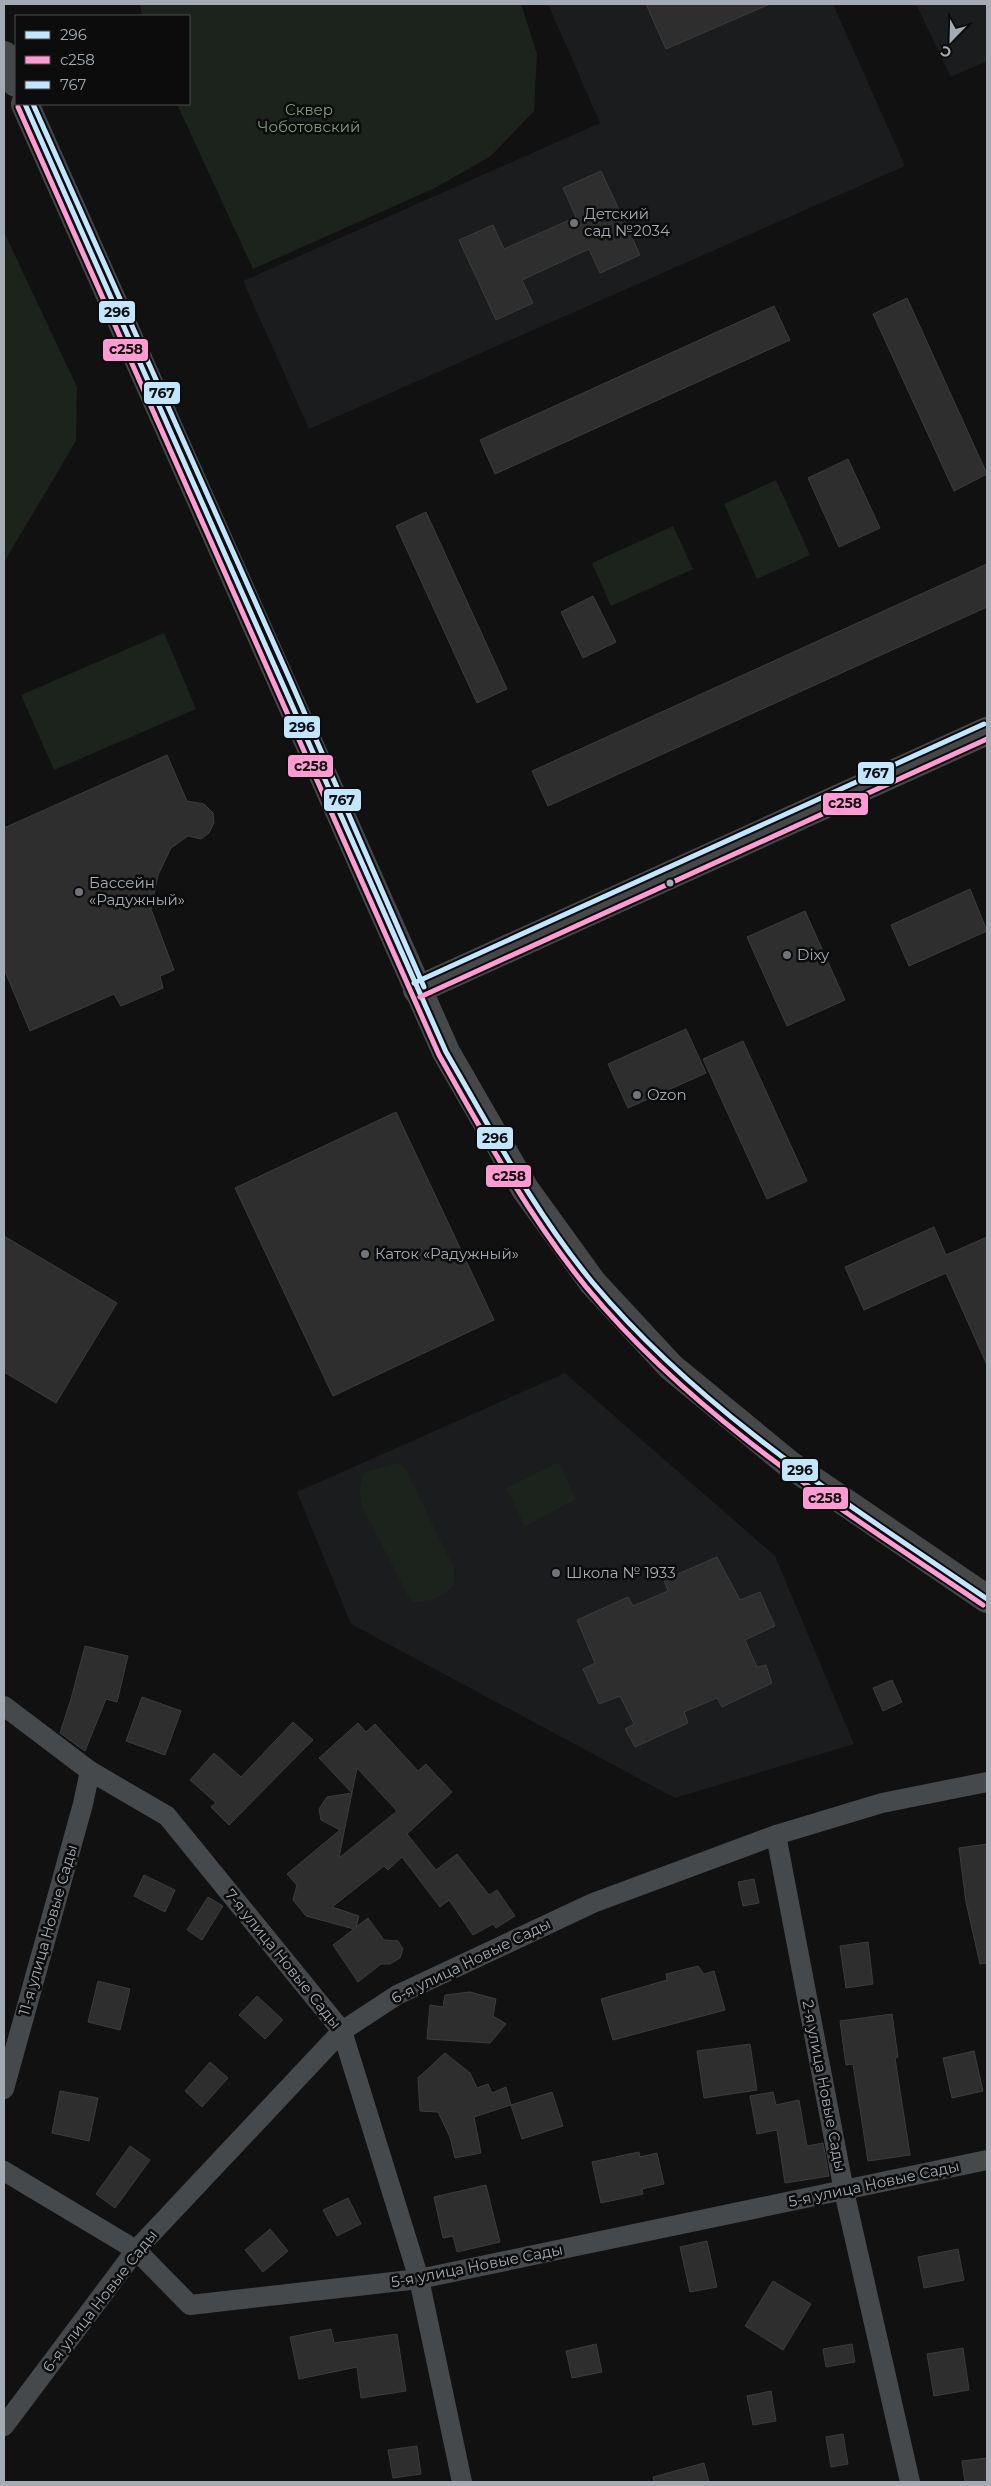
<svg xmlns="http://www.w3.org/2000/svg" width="991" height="2486" viewBox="0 0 991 2486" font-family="Montserrat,sans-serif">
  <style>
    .built { fill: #1b1c1d }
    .green { fill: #1c221c }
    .building { fill: #2e2e2f; stroke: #3a3c3e; fill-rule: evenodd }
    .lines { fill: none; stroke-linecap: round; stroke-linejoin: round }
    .street { stroke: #46494b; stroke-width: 20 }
    .secondary { stroke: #454749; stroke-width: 28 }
    .bus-1-casing { stroke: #0c0c0d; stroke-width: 9 }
    .bus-2-casing { stroke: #0c0c0d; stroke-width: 9 }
    .bus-3-casing { stroke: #0c0c0d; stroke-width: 9 }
    .bus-1 { stroke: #c2e6ff; stroke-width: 5 }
    .bus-2 { stroke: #ff9ad2; stroke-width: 5 }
    .bus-3 { stroke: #c2e6ff; stroke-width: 5 }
    .poi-dot { fill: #71757a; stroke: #0c0c0d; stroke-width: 2 }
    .bus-dot { fill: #a4abb2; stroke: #0c0c0d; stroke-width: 2 }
    .labels { text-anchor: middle; stroke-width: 5; stroke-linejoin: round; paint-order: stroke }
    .park-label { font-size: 15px; fill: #819b7d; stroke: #0c0c0d }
    .poi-label { font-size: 15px; fill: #a4abb2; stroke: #0c0c0d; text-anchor: start }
    .street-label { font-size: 15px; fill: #a4abb2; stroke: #0c0c0d }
    .line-badge { stroke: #0c0c0d; stroke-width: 2 }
    .pale-badge-label { font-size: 14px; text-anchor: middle; font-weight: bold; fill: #111 }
  </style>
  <rect width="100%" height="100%" fill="#111112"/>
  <g class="built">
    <path d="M548,4H833L905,166L309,429L243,281L600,123Z"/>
    <path d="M916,4H987V61L951,77Z"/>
    <path d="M565,1373L775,1556L854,1744L675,1798L351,1624L297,1492Z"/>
  </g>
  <g class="green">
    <path d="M140,4H521L537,54L534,111L491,156L435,188L253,269L177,104H189V16H142Z"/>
    <path d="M4,232L77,387L76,441L4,562Z"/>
    <path d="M776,480L810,555L757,579L724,504Z"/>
    <path d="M673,526L693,569L611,606L592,563Z"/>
    <path d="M164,633L196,709L54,770L21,695Z"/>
    <path d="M559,1462L576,1499L525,1527L506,1488Z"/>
    <path d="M398,1463L405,1468L454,1568C454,1573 455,1580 454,1584C450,1595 422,1605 411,1602L362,1506C359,1493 358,1484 365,1472Z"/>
  </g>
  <g class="building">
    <path d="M646,4H770L666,49Z"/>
    <path d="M601,171L640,255L600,273L589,249L522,280L533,303L496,320L459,240L493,225L504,249L576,217L563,188Z"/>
    <path d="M907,298L987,474L954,491L873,314Z"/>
    <path d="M774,306L790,340L495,474L480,440Z"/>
    <path d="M848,459L880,528L839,547L808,478Z"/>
    <path d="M426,512L507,689L477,703L396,526Z"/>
    <path d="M987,564V607L548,806L532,771Z"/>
    <path d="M593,596L616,642L583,658L561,612Z"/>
    <path d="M167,755L187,801L204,804L213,813L214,823L209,833L201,839L188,836L171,848L158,875L151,909L174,970L160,976L163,988L121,1006L114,994L30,1031L4,969V828Z"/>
    <path d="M970,889L987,931L909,966L891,925Z"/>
    <path d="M805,911L845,1000L787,1026L747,937Z"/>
    <path d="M686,1029L706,1073L628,1108L608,1064Z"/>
    <path d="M743,1041L807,1181L767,1199L703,1059Z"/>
    <path d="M396,1112L494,1320L333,1396L235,1188Z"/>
    <path d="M934,1227L946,1255L987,1237V1365L946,1273L864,1310L845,1267Z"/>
    <path d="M4,1236L117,1303L56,1403L4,1372Z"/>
    <path d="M717,1557L740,1600L760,1592L775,1626L745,1640L757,1667L766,1665L772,1683L722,1707L717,1698L684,1712L688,1723L635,1747L625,1729L634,1724L620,1696L599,1704L583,1669L595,1663L577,1620L628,1597L633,1606L668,1591L664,1580Z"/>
    <path d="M85,1646L128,1656L117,1702L106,1699L85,1751L60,1733L71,1699Z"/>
    <path d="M892,1680L902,1702L883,1711L873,1688Z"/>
    <path d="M142,1697L181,1711L165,1755L126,1741Z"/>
    <path d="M293,1722L313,1740L229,1825L211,1807L216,1803L190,1780L214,1753L241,1777Z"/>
    <path d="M358,1723L366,1732L375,1724L418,1771L426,1764L452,1792L407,1834L436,1870L457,1854L489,1895L497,1890L515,1916L496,1928L493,1924L473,1935L449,1900L440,1907L402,1857L388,1870L384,1866L332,1907L359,1916L356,1927L368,1918L384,1940L398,1941L403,1949L400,1958L390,1964H381L358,1982L333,1945L354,1929L306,1916L293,1900L297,1885L287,1874L340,1830L321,1820L319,1809L327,1797L352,1793L319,1758ZM357,1768L397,1811L339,1858L344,1832Z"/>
    <path d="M987,1844V1963L980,1964L966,1902L959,1848Z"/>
    <path d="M144,1875L175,1890L165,1912L134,1896Z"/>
    <path d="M754,1879L759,1903L743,1906L738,1882Z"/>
    <path d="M208,1897L223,1906L202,1940L187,1930Z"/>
    <path d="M868,1942L873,1984L846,1988L840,1946Z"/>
    <path d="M698,1966L704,1974L714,1971L725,2010L613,2040L601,1999L667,1980L666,1974Z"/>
    <path d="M98,1981L130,1989L120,2030L88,2022Z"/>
    <path d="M470,1992L496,1999L493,2016L506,2024L490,2043L427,2039L430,2005L443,2007L445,1995Z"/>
    <path d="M257,1996L283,2020L265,2039L239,2015Z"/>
    <path d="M892,2014L898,2057L895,2058L910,2155L868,2161L853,2064L846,2065L840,2021Z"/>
    <path d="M750,2044L757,2090L704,2098L697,2051Z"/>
    <path d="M974,2051L983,2091L952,2098L943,2058Z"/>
    <path d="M445,2053L470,2073L477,2088L488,2084L492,2093L506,2087L511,2105L474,2117L481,2153L455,2158L450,2137L438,2112L420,2111L418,2078Z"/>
    <path d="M210,2062L228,2078L202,2107L185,2091Z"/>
    <path d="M60,2091L98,2098L89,2141L52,2133Z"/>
    <path d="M552,2092L563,2126L522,2139L511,2105Z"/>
    <path d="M773,2092L776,2105L799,2100L807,2146L823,2143L829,2176L785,2183L777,2130L757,2134L750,2096Z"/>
    <path d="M130,2146L150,2160L115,2208L96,2194Z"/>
    <path d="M639,2152L640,2157L657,2153L664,2184L642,2189L643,2194L601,2203L592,2162Z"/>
    <path d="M486,2185L500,2242L457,2252L453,2236L443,2238L434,2197Z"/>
    <path d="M348,2198L361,2224L337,2236L323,2210Z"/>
    <path d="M270,2229L288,2251L263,2272L245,2250Z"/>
    <path d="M707,2241L717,2287L690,2292L680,2247Z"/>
    <path d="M958,2249L964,2280L924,2288L918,2257Z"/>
    <path d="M773,2281L811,2304L783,2350L745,2326Z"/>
    <path d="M331,2329L334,2343L397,2334L406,2391L361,2398L357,2367L299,2379L290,2337Z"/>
    <path d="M596,2344L602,2372L572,2378L566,2351Z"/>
    <path d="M852,2344L855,2362L826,2367L823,2349Z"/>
    <path d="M963,2348L969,2390L934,2396L927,2354Z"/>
    <path d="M771,2391L776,2421L753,2425L747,2396Z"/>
    <path d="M843,2434L848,2464L831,2467L826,2437Z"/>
    <path d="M417,2446L421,2474L393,2478L388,2450Z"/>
    <path d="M987,2458V2482H965L962,2461Z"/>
    <path d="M704,2463L709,2482H654L653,2477Z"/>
  </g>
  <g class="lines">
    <g class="street">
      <path d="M4,1706L90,1771L167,1816L342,2031L419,2279L462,2482"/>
      <path d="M776,1835L844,2191L910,2482"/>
      <path d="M4,2089L83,1804L90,1771"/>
      <path d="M4,2171L136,2250L190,2305L419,2279L987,2160"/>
      <path d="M4,2426L136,2250L342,2031L397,1995L593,1903L776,1835L882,1803L987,1782"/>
    </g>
    <g class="secondary">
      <path d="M4,55L16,83"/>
      <path d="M25,104L446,1052L525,1189L593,1283L671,1367L789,1464L987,1599"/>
      <path d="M417,990L987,731"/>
    </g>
    <defs>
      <path id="bus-1" d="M25,104L446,1052C492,1131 535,1213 593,1283C703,1414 848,1504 987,1599"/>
      <g id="bus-2">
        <path d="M18,107L439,1055C484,1135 529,1217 587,1288C696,1420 843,1510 983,1605"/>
        <path d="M420,997L987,739"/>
      </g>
      <g id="bus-3">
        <path d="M33,104L291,682L424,987"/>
        <path d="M414,983L984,724"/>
      </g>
    </defs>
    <use href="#bus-1" class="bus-1-casing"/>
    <use href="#bus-2" class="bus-2-casing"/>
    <use href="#bus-3" class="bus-3-casing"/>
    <use href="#bus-1" class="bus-1"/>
    <use href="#bus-2" class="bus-2"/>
    <use href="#bus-3" class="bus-3"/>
  </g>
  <g class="poi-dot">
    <circle cx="574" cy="223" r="5"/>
    <circle cx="79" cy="892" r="5"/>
    <circle cx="787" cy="955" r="5"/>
    <circle cx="637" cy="1095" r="5"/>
    <circle cx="365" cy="1254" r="5"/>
    <circle cx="556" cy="1573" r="5"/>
  </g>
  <circle class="bus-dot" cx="670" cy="883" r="4.5"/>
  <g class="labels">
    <g class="park-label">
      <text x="309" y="115">Сквер<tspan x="309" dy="17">Чоботовский</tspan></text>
    </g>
    <g class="poi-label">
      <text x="584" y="219">Детский<tspan x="584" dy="17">сад №2034</tspan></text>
      <text x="89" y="888">Бассейн<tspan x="89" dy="17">«Радужный»</tspan></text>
      <text x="797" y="960">Dixy</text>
      <text x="647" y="1100">Ozon</text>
      <text x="375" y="1259">Каток «Радужный»</text>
      <text x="566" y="1578">Школа № 1933</text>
    </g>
    <g class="street-label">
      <text transform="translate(48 1930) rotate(-74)" y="5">11-я улица Новые Сады</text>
      <text transform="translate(283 1959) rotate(51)" y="5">7-я улица Новые Сады</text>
      <text transform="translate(471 1961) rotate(-26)" y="5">6-я улица Новые Сады</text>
      <text transform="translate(824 2086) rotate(79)" y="5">2-я улица Новые Сады</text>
      <text transform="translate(874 2184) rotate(-12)" y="5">5-я улица Новые Сады</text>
      <text transform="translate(477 2266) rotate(-11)" y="5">5-я улица Новые Сады</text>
      <text transform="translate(100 2301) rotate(-52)" y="5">6-я улица Новые Сады</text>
    </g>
  </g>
  <g class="line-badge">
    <rect x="98" y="300" width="38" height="24" rx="5" fill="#c2e6ff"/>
    <rect x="102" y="338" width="47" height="24" rx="5" fill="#ff9ad2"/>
    <rect x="143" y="381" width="38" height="24" rx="5" fill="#c2e6ff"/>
    <rect x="283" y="715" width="38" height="24" rx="5" fill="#c2e6ff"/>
    <rect x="287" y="754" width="47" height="24" rx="5" fill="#ff9ad2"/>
    <rect x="857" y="761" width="38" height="24" rx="5" fill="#c2e6ff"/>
    <rect x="323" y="788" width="39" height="24" rx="5" fill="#c2e6ff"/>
    <rect x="822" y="792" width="47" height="24" rx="5" fill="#ff9ad2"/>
    <rect x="476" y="1126" width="38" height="24" rx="5" fill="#c2e6ff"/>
    <rect x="485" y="1164" width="47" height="24" rx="5" fill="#ff9ad2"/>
    <rect x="781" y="1458" width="38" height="24" rx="5" fill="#c2e6ff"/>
    <rect x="802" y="1486" width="47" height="24" rx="5" fill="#ff9ad2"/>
  </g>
  <g class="pale-badge-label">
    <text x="117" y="317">296</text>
    <text x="126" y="354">с258</text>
    <text x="162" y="398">767</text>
    <text x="302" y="732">296</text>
    <text x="311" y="771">с258</text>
    <text x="876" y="778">767</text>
    <text x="342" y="805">767</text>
    <text x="845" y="808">с258</text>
    <text x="495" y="1143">296</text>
    <text x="509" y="1181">с258</text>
    <text x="800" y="1475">296</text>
    <text x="825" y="1503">с258</text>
  </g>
  <rect width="991" height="2486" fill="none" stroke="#a4abb2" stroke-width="10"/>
  <rect x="15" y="15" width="175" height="90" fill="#0c0c0d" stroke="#494c4f"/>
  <rect x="25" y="31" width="25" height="8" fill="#c2e6ff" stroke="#494c4f"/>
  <text x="60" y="40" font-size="15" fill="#a4abb2">296</text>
  <rect x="25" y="56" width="25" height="8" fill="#ff9ad2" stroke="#494c4f"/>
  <text x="60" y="65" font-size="15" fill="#a4abb2">с258</text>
  <rect x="25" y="81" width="25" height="8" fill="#c2e6ff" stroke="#494c4f"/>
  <text x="60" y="90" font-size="15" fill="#a4abb2">767</text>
  <g transform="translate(951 40) rotate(203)" stroke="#0c0c0d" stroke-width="4" paint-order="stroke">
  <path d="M0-4L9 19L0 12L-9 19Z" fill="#a4abb2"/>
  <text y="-8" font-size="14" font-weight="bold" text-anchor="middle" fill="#a4abb2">С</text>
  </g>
</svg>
